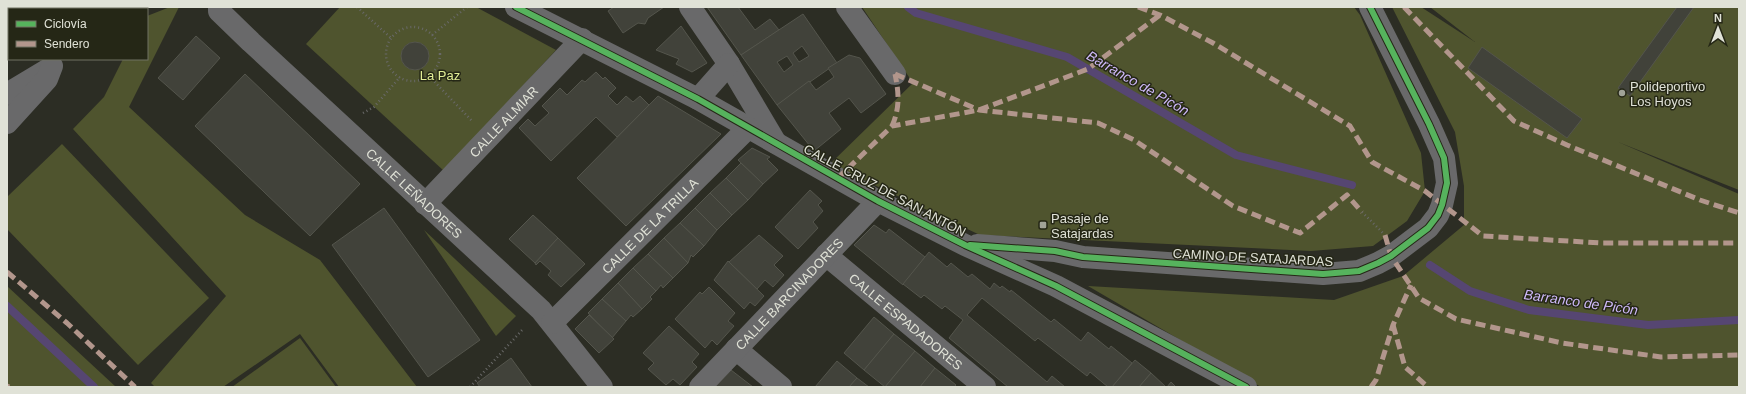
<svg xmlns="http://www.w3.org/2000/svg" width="1746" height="394" viewBox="0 0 1746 394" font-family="Arial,sans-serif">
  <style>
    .green { fill: #4f542e }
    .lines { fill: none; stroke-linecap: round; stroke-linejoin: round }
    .stream { stroke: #564672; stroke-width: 8 }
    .building { fill: #41423a; stroke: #54554c; fill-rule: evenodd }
    .path { stroke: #696968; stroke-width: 2.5; stroke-dasharray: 1 3; stroke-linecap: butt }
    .minor { stroke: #69696a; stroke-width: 22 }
    .quiet { stroke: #b2968c; stroke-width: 5; stroke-dasharray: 10 5; stroke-linecap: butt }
    .cycleway-casing { stroke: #252716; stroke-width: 8 }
    .cycleway { stroke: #56b35d; stroke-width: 6 }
    .poi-dot { fill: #a1a398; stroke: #252716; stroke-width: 1.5 }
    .labels { text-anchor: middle; stroke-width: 3; stroke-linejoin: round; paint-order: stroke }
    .park-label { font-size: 13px; fill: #e1ed95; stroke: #252716 }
    .poi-label { font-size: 13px; fill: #e0e2d7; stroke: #252716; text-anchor: start }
    .street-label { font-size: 13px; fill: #e0e2d7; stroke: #252716 }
    .water-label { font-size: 14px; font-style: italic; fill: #cdb8f7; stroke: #252716 }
  </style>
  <rect width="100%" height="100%" fill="#2c2d24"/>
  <g class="green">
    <path d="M170,7H179L129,107L245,215L320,260L417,387H339L300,334L223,387H155L151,383L226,296L73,129L104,97L123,59H147V16Z"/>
    <path d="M340,7H476L556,50L444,171L306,44Z"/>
    <path d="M862,7H1354L1360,15L1421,153L1425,191L1407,221L1373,246L1311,251L980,235L830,164L913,83Z"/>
    <path d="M1392,7H1421L1475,42L1430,7H1739V190L1618,142L1739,194V387H1261L1088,286L1334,300L1403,276L1464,225V186L1455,132Z"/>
    <path d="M62,144L209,298L138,365L7,229V197Z"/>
    <path d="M424,230L516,316L496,336Z"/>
    <path d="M7,286L116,387H7Z"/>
    <path d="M300,338L336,387H232Z"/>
  </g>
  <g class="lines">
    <g class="stream">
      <path d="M908,7L916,13L1067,57L1236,155L1352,185"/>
      <path d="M1430,265L1470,291L1529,310L1648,325L1739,320"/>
      <path d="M7,306L94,387"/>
    </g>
  </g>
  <g class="building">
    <path d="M7,7H18L19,9H9V53L7,54Z"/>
    <path d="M59,7H85L81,9H60Z"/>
    <path d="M614,7H664L648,18L645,24L638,23L623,33L608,11Z"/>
    <path d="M707,7H738L755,30L770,19L779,30L741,55Z"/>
    <path d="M1677,7H1694L1630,96L1618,88Z"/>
    <path d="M803,14L837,63L777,105L741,55ZM802,46L809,56L799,62L793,53ZM787,56L793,65L784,72L777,62Z"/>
    <path d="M681,26L707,63L692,72L676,64L679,59L656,50Z"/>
    <path d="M196,36L220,58L183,100L158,78Z"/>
    <circle cx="415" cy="56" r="14"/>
    <path d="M1482,47L1582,119L1567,138L1468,68Z"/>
    <path d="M849,55L860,58L886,94L861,113L849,98L829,113L841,129L814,151L777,105L809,81L816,90L834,77L828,68Z"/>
    <path d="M596,72L603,79L605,77L616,88L608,96L617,105L626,96L633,102L640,96L649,105L617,137L596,117L551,161L519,128L528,119L535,126L549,113L542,106L560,88L567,95L582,80L585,82Z"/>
    <path d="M245,74L360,184L310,236L195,126Z"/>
    <path d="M658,96L721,134L626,226L577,178Z"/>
    <path d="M752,148L770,157L767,159L778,170L763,184L738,160Z"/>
    <path d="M741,163L763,184L748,200L726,178Z"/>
    <path d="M726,178L748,200L732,215L710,193Z"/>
    <path d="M810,190L822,201L818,205L823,211L813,222L818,228L798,249L775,227Z"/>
    <path d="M710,193L732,215L717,230L695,208Z"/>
    <path d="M384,208L480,340L428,377L332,245Z"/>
    <path d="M695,208L717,230L704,246L680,223Z"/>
    <path d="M533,215L558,238L535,263L509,239Z"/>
    <path d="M680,223L704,246L693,257L691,255L688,263L664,238Z"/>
    <path d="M874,225L886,233L889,229L925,257L903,285L854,245Z"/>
    <path d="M759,235L783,256L774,265L784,275L773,287L765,280L757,289L729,262Z"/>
    <path d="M558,238L585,264L561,287L548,275L551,271L540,261L536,265L535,263Z"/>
    <path d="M664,238L688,263L673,278L648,254Z"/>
    <path d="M929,252L947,267L951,263L968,277L972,274L990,289L994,283L1000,288L1002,286L1010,292L1011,290L1051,322L1054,319L1081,341L1088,332L1109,349L1111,346L1132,363L1112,387H1108L1090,372L1087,376L1038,338L1035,341L982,298L967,315L1047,382L1052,376L1065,387H1008L949,338L963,320L945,306L942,309L924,295L921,298L903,284Z"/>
    <path d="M648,254L673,278L663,288L661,285L656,291L633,268Z"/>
    <path d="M728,261L764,296L755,306L750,302L744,309L714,280Z"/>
    <path d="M633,268L656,291L650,297L652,299L642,309L618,283Z"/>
    <path d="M618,283L642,309L633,317L631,315L626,321L602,299Z"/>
    <path d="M709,287L735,313L728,321L734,326L717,345L712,340L705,348L675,319L700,292L702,294Z"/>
    <path d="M602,299L626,321L612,338L588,313Z"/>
    <path d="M589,315L614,339L599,353L575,329Z"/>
    <path d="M874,317L894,334L864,370L844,353Z"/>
    <path d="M669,326L699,354L692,362L697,367L680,385L673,379L666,385L648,369L654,363L643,353Z"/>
    <path d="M894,334L915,351L885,387L864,370Z"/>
    <path d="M915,351L935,368L920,387H885Z"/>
    <path d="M511,358L532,387H480L477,383Z"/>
    <path d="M1135,360L1151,373L1139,387H1112Z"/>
    <path d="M837,361L857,378L849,387H815Z"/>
    <path d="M935,368L956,385L954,387H920Z"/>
    <path d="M731,370L753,387H715Z"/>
    <path d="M1151,373L1166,387H1139Z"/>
    <path d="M857,378L869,387H849Z"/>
    <path d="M1171,382L1176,387H1167Z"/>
  </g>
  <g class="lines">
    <g class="path">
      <path d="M357,7L391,38"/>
      <circle cx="413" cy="54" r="27"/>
      <path d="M432,35L467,7"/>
      <path d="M429,76L472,121"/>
      <path d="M363,113L374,107L400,77"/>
      <path d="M1362,212L1383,233"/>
      <path d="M470,387L524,328"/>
    </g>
    <g class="minor">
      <path d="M31,7L33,9"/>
      <path id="s1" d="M219,7V11L251,42L541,310L602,387"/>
      <path d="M516,7L698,99L878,201L965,245L1056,286L1246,387"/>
      <path d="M690,7L729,64L776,143"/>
      <path d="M847,7L895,74"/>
      <path d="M120,9L121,7"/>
      <path d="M7,94L47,70"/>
      <path d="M698,99L729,64"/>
      <path d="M7,123L47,79L52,66"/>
      <path id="s2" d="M425,204L582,39"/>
      <path d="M977,245L1055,251L1083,257L1323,274L1359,271L1378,263L1391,256L1428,228L1438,215L1442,205L1447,183L1444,158L1429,124L1370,7"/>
      <path id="s3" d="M826,255L985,387"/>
      <path id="s4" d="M552,323L748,128"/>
      <path d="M736,349L781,387"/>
      <path id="s5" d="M700,387L878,201"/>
    </g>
    <g class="quiet">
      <path d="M1138,7L1160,15L1213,43L1350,126L1372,162L1425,191L1483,236L1602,243H1739"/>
      <path d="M1404,7L1514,121L1567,145L1700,200L1739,213"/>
      <path d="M895,74L979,110L1098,123L1134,140L1233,206L1300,233L1347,195L1362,212"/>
      <path d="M892,126C900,108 899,93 895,74"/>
      <path d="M837,179L892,126L979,110L1088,69L1160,15"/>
      <path d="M1385,235L1391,256L1419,298L1456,319L1562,343L1661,357L1739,355"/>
      <path d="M7,272L67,323L135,387"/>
      <path d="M1393,325L1405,367L1428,387"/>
      <path d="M7,386L9,387"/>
      <path d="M1371,387L1376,380L1393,325L1411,285"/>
    </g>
    <defs>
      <g id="cycleway">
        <path d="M516,7L698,99L878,201L965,245L1056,286L1246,387"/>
        <path d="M970,245L1055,251L1083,257L1323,274L1359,271L1378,263L1391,256L1428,228L1438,215L1442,205L1447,183L1444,158L1429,124L1370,7"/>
      </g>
    </defs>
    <use href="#cycleway" class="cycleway-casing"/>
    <use href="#cycleway" class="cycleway"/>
  </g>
  <g class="poi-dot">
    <circle cx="1622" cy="93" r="4"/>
    <rect x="1039" y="221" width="8" height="8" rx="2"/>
  </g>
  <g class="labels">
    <g class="park-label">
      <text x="440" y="80">La Paz</text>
    </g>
    <g class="poi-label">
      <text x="1630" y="91">Polideportivo<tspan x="1630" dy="15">Los Hoyos</tspan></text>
      <text x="1051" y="223">Pasaje de<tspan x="1051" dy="15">Satajardas</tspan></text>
    </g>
    <g class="street-label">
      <text dy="5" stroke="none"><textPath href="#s2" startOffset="114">CALLE ALMIAR</textPath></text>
      <text transform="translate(885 190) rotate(28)" y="5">CALLE CRUZ DE SAN ANTÓN</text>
      <text dy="5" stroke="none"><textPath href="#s1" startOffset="271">CALLE LEÑADORES</textPath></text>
      <text dy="5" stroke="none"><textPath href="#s4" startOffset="138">CALLE DE LA TRILLA</textPath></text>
      <text transform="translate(1253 257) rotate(3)" y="5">CAMINO DE SATAJARDAS</text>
      <text dy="5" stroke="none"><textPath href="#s5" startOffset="129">CALLE BARCINADORES</textPath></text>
      <text dy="5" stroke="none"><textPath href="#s3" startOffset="104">CALLE ESPADADORES</textPath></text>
    </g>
    <g class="water-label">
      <text transform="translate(1138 83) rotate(30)" y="5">Barranco de Picón</text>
      <text transform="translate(1581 302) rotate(8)" y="5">Barranco de Picón</text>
    </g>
  </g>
  <rect width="1746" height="394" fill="none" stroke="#e0e2d7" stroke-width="16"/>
  <rect x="8" y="8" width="140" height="52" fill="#252716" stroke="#707263"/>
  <rect x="16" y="21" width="20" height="6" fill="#56b35d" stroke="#707263"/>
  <text x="44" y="28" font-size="12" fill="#e0e2d7">Ciclovía</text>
  <rect x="16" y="41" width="20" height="6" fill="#b2968c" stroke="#707263"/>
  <text x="44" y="48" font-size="12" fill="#e0e2d7">Sendero</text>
  <g transform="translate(1718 28)" stroke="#252716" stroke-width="3" paint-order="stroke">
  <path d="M0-3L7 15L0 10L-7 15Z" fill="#e0e2d7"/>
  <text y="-6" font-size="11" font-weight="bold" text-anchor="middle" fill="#e0e2d7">N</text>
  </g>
</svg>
